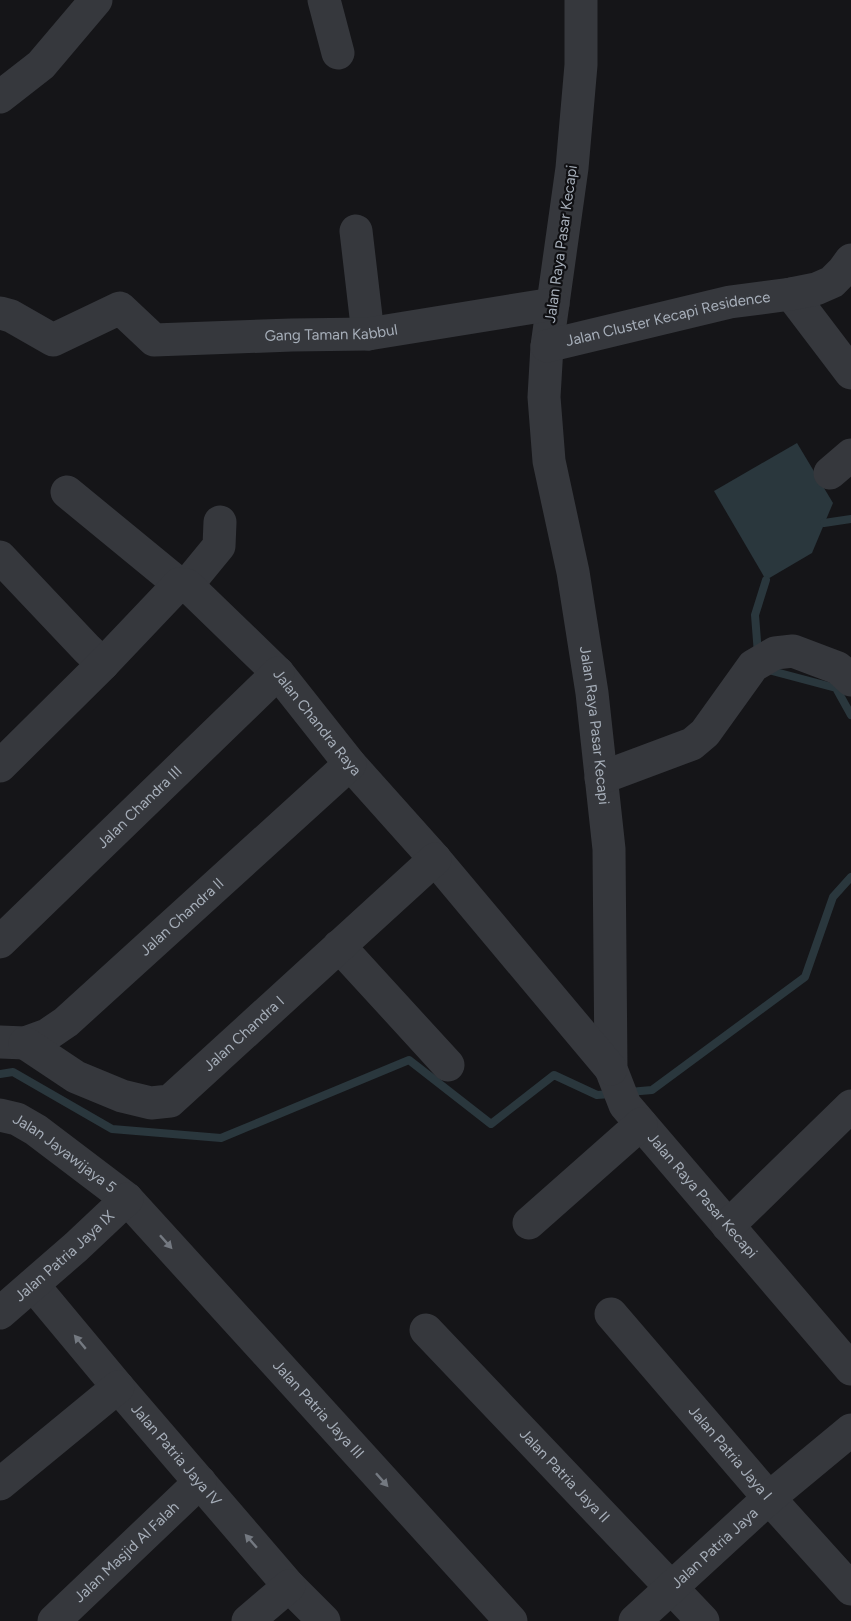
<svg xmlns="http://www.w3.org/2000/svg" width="851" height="1621" viewBox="0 0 851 1621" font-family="Figtree,sans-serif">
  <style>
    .water { fill: #2a373d }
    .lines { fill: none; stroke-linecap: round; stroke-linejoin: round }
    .stream { stroke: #2a373d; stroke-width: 8 }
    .minor { stroke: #36383d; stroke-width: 33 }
    .oneway { fill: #747981 }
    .labels { text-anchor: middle; stroke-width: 4.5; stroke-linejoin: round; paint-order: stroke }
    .street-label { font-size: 15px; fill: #a6aeb9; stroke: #101013 }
  </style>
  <rect width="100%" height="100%" fill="#151518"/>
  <path class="water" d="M797,443L833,503L812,553L766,580L714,491Z"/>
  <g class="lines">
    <g class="stream">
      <path d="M824,523L851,519"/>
      <path d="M758,654L755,615L766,580"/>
      <path d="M768,666L772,671L836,688L851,715"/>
      <path d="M0,1074L13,1072L112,1129L221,1138L409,1060L491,1124L554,1075L597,1095L611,1094"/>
      <path d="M629,1092L652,1090L805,977L833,897L851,877"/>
    </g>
    <g class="minor">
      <path d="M324,0L338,53"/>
      <path id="s1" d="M581,0V65L572,168L547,346L544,397L549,461L573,572L592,693L609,849L611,1069L625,1105L851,1369"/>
      <path d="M0,97L41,65L96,0"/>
      <path d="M356,231L368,334"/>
      <path d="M791,294L851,373"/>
      <path id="s2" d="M0,313L11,316L53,340L120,308L154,340L292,335L368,334L553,304"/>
      <path id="s3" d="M547,346L730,302L791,294L816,289L832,282L843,271L851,260"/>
      <path d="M830,473L851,455"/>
      <path d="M67,492L179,584"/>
      <path d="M0,557L87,649L103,664"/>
      <path d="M187,585L219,546L220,522"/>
      <path id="s4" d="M0,766L103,664L179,584L187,585L278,673L350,764L435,859L611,1069"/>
      <path d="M601,778L692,744L705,733L753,666L775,653L793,651L838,668L851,680"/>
      <path id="s5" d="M0,942L278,673"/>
      <path d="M339,946L448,1065"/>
      <path id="s6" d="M0,1042L25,1043L47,1035L66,1022L350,764"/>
      <path id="s7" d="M25,1043L76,1077L122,1096L151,1103L170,1101L435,859"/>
      <path id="s8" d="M0,1115L17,1119L36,1130L127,1199L511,1621"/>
      <path d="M529,1223L641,1124"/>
      <path d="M728,1226L851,1106"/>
      <path id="s9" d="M33,1285L118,1387L289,1586L324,1621"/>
      <path id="s10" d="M0,1313L76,1247L127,1199"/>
      <path id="s11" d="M611,1314L769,1498L851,1589"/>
      <path id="s12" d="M426,1330L703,1621"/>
      <path d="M0,1484L118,1387"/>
      <path id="s13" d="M54,1621L200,1482"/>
      <path d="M248,1621L289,1586"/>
      <path id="s14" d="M635,1621L769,1498L851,1430"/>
    </g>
  </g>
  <defs><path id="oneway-solid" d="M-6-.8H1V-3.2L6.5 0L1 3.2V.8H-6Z" transform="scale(1.5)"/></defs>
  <g class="oneway">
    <use href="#oneway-solid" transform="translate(166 1242) rotate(48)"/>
    <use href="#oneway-solid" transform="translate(80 1342) rotate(-130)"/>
    <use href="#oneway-solid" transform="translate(382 1480) rotate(48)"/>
    <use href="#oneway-solid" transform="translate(251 1541) rotate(-131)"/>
  </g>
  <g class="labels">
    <g class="street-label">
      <text transform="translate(561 244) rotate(-82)" y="5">Jalan Raya Pasar Kecapi</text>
      <text dy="5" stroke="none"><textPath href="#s3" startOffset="124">Jalan Cluster Kecapi Residence</textPath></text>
      <text dy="5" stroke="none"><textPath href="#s2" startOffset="358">Gang Taman Kabbul</textPath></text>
      <text dy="5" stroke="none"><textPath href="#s4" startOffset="453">Jalan Chandra Raya</textPath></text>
      <text dy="5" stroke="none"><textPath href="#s1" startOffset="732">Jalan Raya Pasar Kecapi</textPath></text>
      <text dy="5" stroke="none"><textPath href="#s5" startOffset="194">Jalan Chandra III</textPath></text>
      <text dy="5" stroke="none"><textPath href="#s6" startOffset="228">Jalan Chandra II</textPath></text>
      <text dy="5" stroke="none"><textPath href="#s7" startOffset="260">Jalan Chandra I</textPath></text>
      <text dy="5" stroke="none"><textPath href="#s8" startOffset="76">Jalan Jayawijaya 5</textPath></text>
      <text dy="5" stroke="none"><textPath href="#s1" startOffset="1234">Jalan Raya Pasar Kecapi</textPath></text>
      <text dy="5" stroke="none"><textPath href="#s10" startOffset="86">Jalan Patria Jaya IX</textPath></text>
      <text dy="5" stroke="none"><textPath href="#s8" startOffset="438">Jalan Patria Jaya III</textPath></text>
      <text dy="5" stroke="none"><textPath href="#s11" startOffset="183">Jalan Patria Jaya I</textPath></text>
      <text dy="5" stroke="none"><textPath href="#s9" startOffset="222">Jalan Patria Jaya IV</textPath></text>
      <text dy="5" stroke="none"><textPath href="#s12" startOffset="201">Jalan Patria Jaya II</textPath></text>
      <text dy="5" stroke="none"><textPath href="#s14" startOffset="108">Jalan Patria Jaya</textPath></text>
      <text dy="5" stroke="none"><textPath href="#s13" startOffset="100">Jalan Masjid Al Falah</textPath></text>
    </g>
  </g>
</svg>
